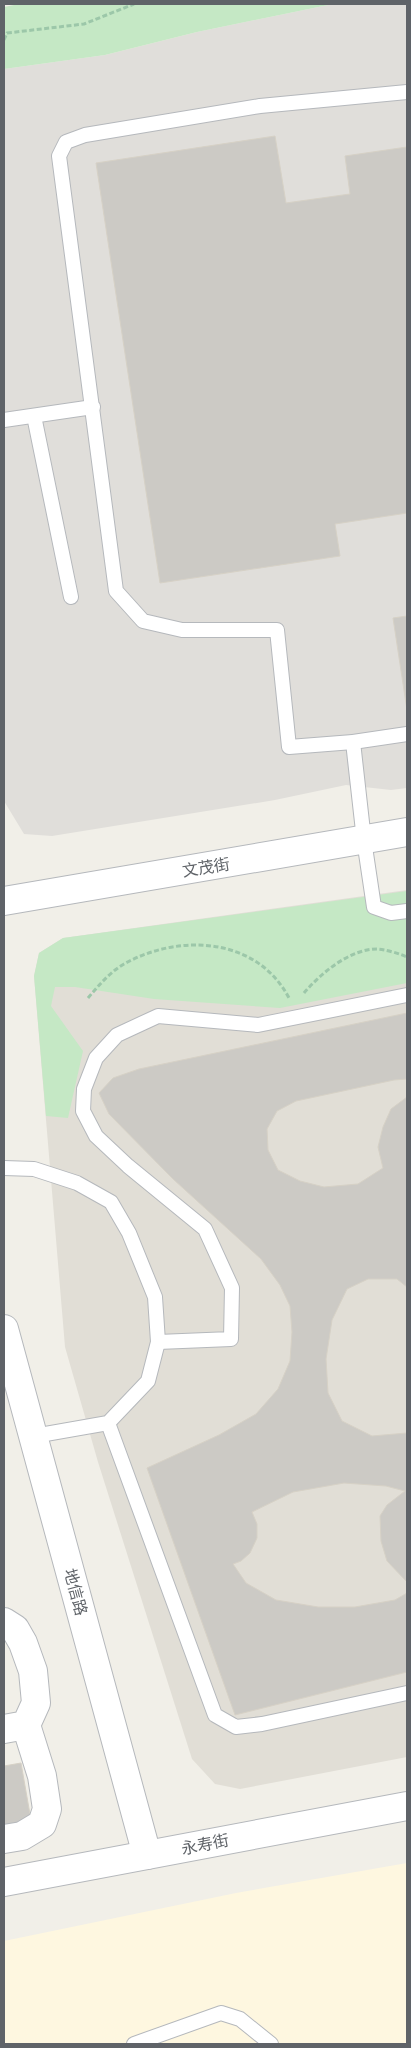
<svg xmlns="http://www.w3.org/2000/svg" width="411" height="2048" viewBox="0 0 411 2048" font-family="'Sofia Sans Condensed','Noto Sans SC',sans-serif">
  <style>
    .commercial { fill: #fef7e0 }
    .industrial { fill: #e0deda }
    .education { fill: #e1ded6 }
    .green { fill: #c5e8c5 }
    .building { fill: #cccac5; stroke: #d6d1c6 }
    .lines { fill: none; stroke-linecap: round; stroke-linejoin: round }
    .service-casing { stroke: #b5b8bc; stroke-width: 16 }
    .minor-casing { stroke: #b5b8bc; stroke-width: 30 }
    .path { stroke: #9cc7a9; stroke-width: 3; stroke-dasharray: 5 2.5; stroke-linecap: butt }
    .service { stroke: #fff; stroke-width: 14 }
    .minor { stroke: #fff; stroke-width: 28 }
    .labels { text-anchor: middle; stroke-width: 4.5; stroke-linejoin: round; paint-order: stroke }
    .street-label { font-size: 16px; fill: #5f6368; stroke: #fff }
  </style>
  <rect width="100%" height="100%" fill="#f1efe8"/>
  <path class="commercial" d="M407,1863V2044H4V1941L236,1893Z"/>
  <path class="industrial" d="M333,4H407V788L391,790L346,785L275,800L52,836L24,834L4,801V69L105,55L197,32Z"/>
  <path class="education" d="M407,890V1757L240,1789L215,1784L192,1759L98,1462L65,1347L34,976L39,953L63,938Z"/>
  <g class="green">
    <path d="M19,4H333L197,32L105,55L4,69V7Z"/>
    <path d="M407,891V983L280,1008L154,999L75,987H55L51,1006L83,1051L68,1118L46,1116L34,976L39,953L63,938Z"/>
  </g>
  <g class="building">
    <path d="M275,136L286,203L350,194L345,156L407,147V513L335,524L340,556L160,583L96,163Z"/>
    <path d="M407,616V710L393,618Z"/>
    <path d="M407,1013V1079L394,1080L296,1101L277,1111L267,1129L268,1150L278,1170L300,1181L324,1187L358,1184L383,1168L378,1147L383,1127L391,1109L407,1097V1287L397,1279H368L347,1289L332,1320L326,1359L328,1393L342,1421L372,1436L407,1433V1582L387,1561L381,1541L380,1516L387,1505L405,1491L386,1486L344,1483L293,1492L252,1512L257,1524V1538L250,1553L241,1561L233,1564L246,1583L276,1600L318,1607H355L395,1600L407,1593V1672L235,1715L147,1468L219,1435L256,1414L278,1389L290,1361L292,1332L290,1306L280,1285L261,1259L173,1179L109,1114L99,1093L113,1078L139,1069Z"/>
    <path d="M21,1763L31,1820L4,1825V1766Z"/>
  </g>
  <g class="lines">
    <defs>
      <g id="service">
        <path d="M407,92L260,106L85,135L66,142L59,156L116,591L143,621L182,630H277L289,747L353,742L407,734"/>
        <path d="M34,416L71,597"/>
        <path d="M4,420L93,407"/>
        <path d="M353,742L364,840L374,907L391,913L407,911"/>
        <path d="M4,1168L34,1169L77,1183L111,1202L129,1233L155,1297L158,1342L148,1381L108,1423L34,1436"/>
        <path d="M158,1342L231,1339L232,1288L205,1229L128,1166L96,1136L83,1111L84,1089L96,1058L117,1035L158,1016L258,1025L407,995"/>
        <path d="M108,1423L215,1715L236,1727L262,1724L407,1693"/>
        <path d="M134,2044L221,2013L240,2019L271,2044"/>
      </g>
      <g id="minor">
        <path d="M4,901L407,832"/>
        <path d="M4,1329L147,1855"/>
        <path d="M4,1622L15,1629L23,1643L33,1671L36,1703L26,1725L4,1729"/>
        <path d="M4,1839L22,1836L42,1824L47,1809L42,1776L26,1725"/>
        <path d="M4,1882L407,1806"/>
      </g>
    </defs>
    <use href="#service" class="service-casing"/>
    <use href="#minor" class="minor-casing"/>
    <g class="path">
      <path d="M4,40L7,33L84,24L134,4"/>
      <path d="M304,993C321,973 350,949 377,949C384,949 401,954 407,957"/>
      <path d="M88,998C99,985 110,972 124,964C179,933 257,937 289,998"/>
    </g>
    <use href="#service" class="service"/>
    <use href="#minor" class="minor"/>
  </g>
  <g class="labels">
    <g class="street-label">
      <text transform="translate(206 867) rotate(-9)" y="6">文茂街</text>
      <text transform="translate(76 1592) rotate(75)" y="6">地信路</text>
      <text transform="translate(205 1844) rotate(-11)" y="6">永寿街</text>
    </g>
  </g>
  <rect width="411" height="2048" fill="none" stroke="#5f6368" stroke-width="10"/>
</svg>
